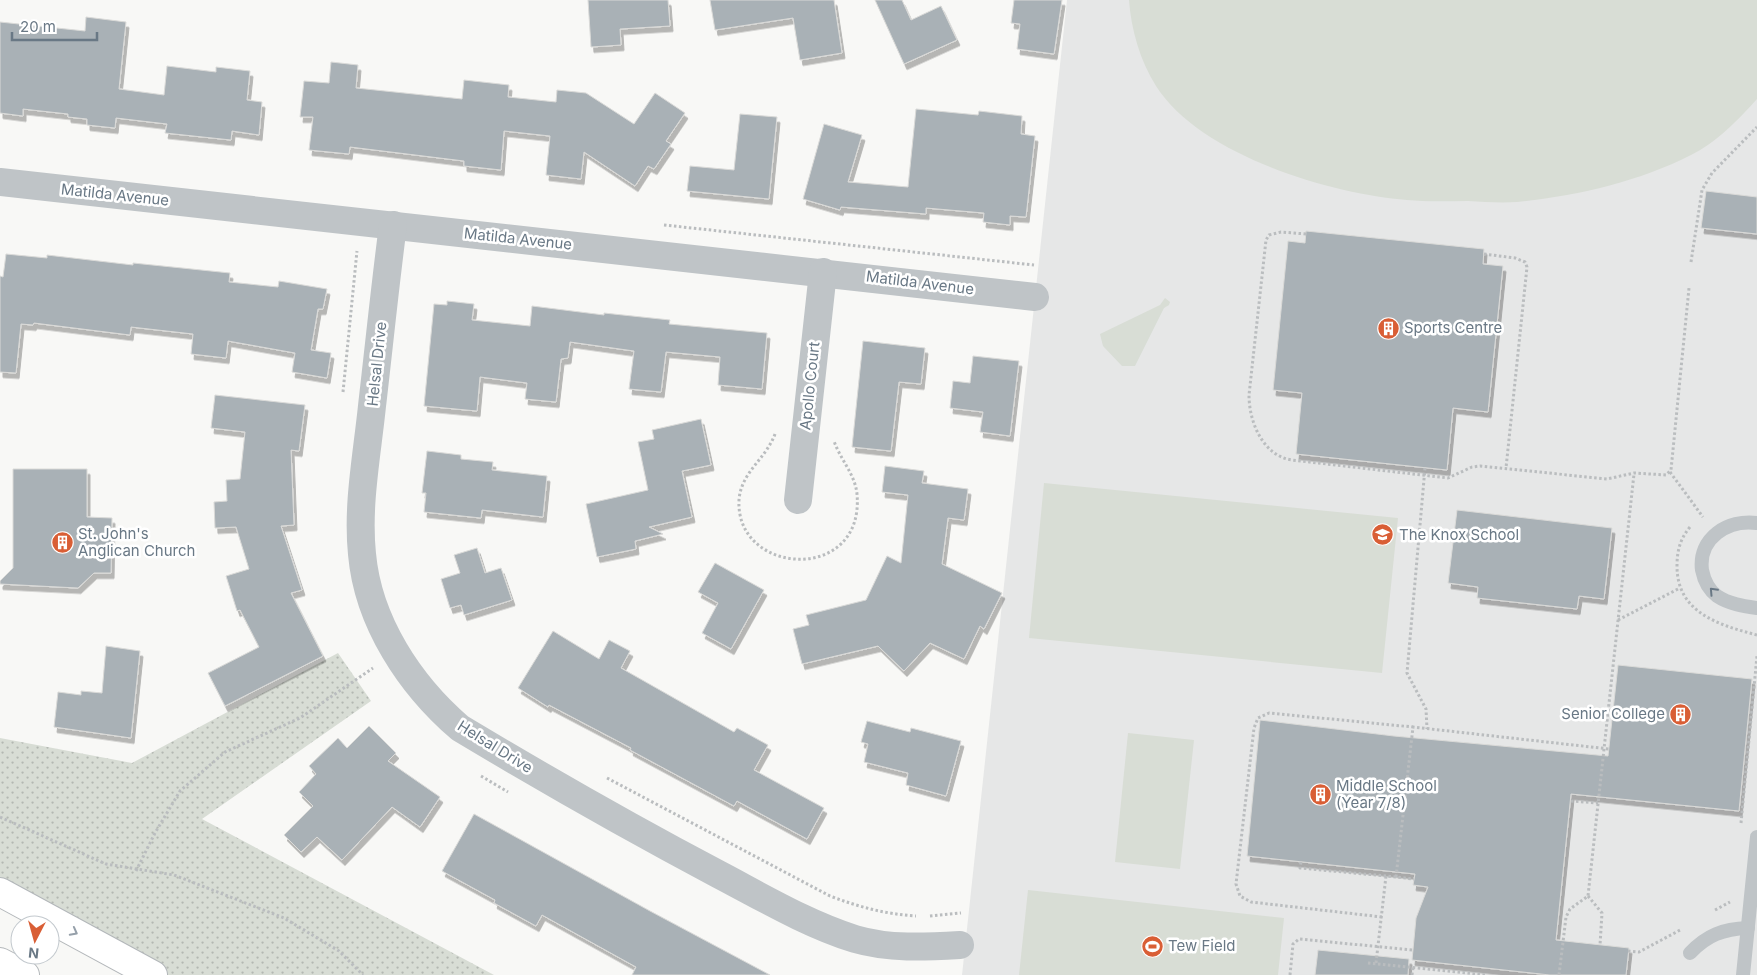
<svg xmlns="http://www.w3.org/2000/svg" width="1757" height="975" viewBox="0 0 1757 975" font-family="Inter,sans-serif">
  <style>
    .built { fill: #e6e7e7 }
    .green { fill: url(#green-dots) }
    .pitch { fill: #d8ddd5 }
    .building { fill: #a9b1b6; stroke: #dadad8; filter: url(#shadow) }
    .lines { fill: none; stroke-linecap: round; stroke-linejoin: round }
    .trunk-casing { stroke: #b3b7ba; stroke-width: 30 }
    .path { stroke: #babdbf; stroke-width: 3; stroke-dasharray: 2.5 2.5; stroke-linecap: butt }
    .service { stroke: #bfc4c7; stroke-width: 14 }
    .minor { stroke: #bfc4c7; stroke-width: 28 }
    .trunk { stroke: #fff; stroke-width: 28 }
    .oneway { stroke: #697885 }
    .oneway2 { stroke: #96a0aa }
    .labels { text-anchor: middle; stroke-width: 5; stroke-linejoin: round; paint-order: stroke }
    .street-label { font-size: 15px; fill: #697885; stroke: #fff }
    .poi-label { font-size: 15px; fill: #697885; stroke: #fff; text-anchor: start }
  </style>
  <defs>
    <pattern id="green-dots" width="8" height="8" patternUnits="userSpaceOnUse" patternTransform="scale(1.25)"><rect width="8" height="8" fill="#d8ddd5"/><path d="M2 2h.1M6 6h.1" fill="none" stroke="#b3b8b2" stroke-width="1.8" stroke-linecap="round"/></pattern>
    <filter id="shadow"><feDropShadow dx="3" dy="5.5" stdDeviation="0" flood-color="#0004"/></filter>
  </defs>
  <rect width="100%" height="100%" fill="#f8f8f6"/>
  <path class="built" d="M1067,0H1757V975H962Z"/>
  <path class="green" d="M338,653L371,701L202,819L494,975H153L0,892V738L132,763Z"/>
  <g class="pitch">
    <path d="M1129,0H1757V99C1739,119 1716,143 1691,155C1638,182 1576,196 1517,202C1501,203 1484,202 1468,201C1448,201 1427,202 1407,200C1330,194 1200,155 1156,86C1140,61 1131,29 1129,0Z"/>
    <path d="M1165,298L1170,302L1169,305L1164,308L1135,366H1122L1103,346L1100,334L1160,305Z"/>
    <path d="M1044,483L1398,518L1382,673L1029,638Z"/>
    <path d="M1128,733L1194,740L1180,869L1115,862Z"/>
    <path d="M1028,890L1284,918L1278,975H1019Z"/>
  </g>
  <g class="building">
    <path d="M588,0H668L670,26L620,29L621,45L591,47Z"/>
    <path d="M710,0H834L842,53L800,60L793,18L715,30Z"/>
    <path d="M875,0H902L911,20L941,6L957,40L904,64Z"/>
    <path d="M1014,0H1062L1054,54L1017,49L1020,24L1011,23Z"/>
    <path d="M86,17L126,22L119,89L164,95L167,66L216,72V67L250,71L247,100L262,102L259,135L232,131L231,140L165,133L167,124L116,118L115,128L87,125V119L68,117V114L23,109V116L0,113V22L85,31Z"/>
    <path d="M331,62L358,65L356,88L462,99L464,80L509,85L508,97L556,102L557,90L586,93L634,124L655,93L685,113L666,141L671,144L654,169L648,166L635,186L584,152L581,179L546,175L550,136L504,131L501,170L464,166V161L350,147L349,154L309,150L313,117H300L304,81L329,83Z"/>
    <path d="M916,109L978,115L979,111L1022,116L1021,134L1035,136L1026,217L1010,216V225L983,222L984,213L926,208V214L841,207L840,210L803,199L824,124L862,135L848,182L908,187Z"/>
    <path d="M740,114L777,117L769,199L687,191L690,166L734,170Z"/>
    <path d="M1706,191L1757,197V234L1701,228Z"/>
    <path d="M1306,231L1484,249L1483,264L1503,266L1488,412L1453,408L1447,470L1296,454L1302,393L1273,390L1288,241L1305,243Z"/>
    <path d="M6,254L47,258V255L133,265V263L182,268L230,273L229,282L278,287L279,281L327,289L323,309H318L311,350L331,353L327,378L292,372L295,353L228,341L226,358L191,354L193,334L131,327L130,335L34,323L33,325L21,324L16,373L0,372V276L3,277Z"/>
    <path d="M447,301L474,304L472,320L530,326L532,306L604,315V313L670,320L669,324L767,333L762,389L718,385L720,357L666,352L661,392L629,389L634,351L570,342L568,358L561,359L556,402L525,399L527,383L480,377L477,411L424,406L434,304L447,305Z"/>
    <path d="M863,341L925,348L921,384L899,382L891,451L852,447Z"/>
    <path d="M973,356L1019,361L1010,436L980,432L983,412L950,408L953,381L970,383Z"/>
    <path d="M215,395L305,405L299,451L291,450L294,525L281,526L302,590L291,593L323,656L225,706L208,673L259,647L240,610L237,611L226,576L249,569L236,527L215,528L214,502L227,501L226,480L240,479L245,432L211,428Z"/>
    <path d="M701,419L711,465L682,471L692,517L649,527L663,534L635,541L636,549L597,557L586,504L648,490L638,442L654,439L652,430Z"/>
    <path d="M427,451L461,455V459L493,462L492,470L547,476L543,517L482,510L481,518L424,512L426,493H422Z"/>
    <path d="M885,466L924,471L922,483L968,489L964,520L948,518L942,564L1002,593L984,629L980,626L964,659L930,643L904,671L878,646L802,664L793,629L809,625L806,615L866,600L887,556L901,563L908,495L882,492Z"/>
    <path d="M13,469H87V517L112,518L111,573H94L78,588L0,584V581L13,568Z"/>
    <path d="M1457,510L1612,528L1604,599L1579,596L1577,609L1477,598L1478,587L1448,583Z"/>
    <path d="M477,548L485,573L501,568L512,600L464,615L461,605L450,608L441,579L460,573L454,555Z"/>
    <path d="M715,563L764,590L731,649L702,633L718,603L698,592Z"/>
    <path d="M553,631L599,659L609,640L630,651L621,668L734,732L737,728L768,745L754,770L824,808L807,839L737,801L734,806L630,750L631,748L549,705L548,707L518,688Z"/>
    <path d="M106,646L140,651L131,738L54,727L58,692L81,695V691L102,693Z"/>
    <path d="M1618,665L1752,679L1739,811L1571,794L1556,940L1629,948L1626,975H1550L1412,960L1416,918L1428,887L1413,885L1415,874L1247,856L1260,720L1394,736L1608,756Z"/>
    <path d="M867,721L910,732L911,728L961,741L946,796L906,785L908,773L864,762L868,744L861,742Z"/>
    <path d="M369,726L396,753L388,761L440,797L420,827L392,807L342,860L317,837L301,852L284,835L313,806L299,792L316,774L309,766L338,738L347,748Z"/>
    <path d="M474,814L650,911L770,975H632L636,967L542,915L536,926L494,903L495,900L442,871Z"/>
    <path d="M1318,950L1409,959L1408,975H1315Z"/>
  </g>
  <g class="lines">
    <defs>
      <g id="trunk">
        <path d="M0,892L153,975"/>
        <path d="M0,962L25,975"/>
      </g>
    </defs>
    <use href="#trunk" class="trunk-casing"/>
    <g class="path">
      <path d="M664,225L1034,265"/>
      <path d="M1306,234L1281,232L1269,235L1266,240L1249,395C1249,422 1263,456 1292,460L1448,478L1472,467L1480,466L1607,479L1634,473L1666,475L1671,470L1689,288"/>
      <path d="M1484,254L1515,258L1525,262L1527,267L1506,468"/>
      <path d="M1691,262L1702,190L1712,173L1757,127"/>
      <path d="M343,392L357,251"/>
      <path d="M775,434C766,459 741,472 739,500C735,576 865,584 857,494C855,474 840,459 834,441"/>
      <path d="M1425,468L1407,673L1426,709L1427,729"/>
      <path d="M1670,472L1703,517"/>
      <path d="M1690,527C1680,539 1677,551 1677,566C1677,613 1719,625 1757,635"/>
      <path d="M1618,620L1680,588"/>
      <path d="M481,776L508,792"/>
      <path d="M607,778L830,896C859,907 885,914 916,916"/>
      <path d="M1571,801L1598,803"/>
      <path d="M0,817L106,864L174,875L284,918L339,951L363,975"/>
      <path d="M1741,823L1757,656"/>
      <path d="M1301,862L1300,868L1386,876"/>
      <path d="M136,871L155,833L180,791L225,752L300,718L373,668"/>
      <path d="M1396,877L1413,727L1609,749"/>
      <path d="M1588,896L1602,913L1600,945"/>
      <path d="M1715,910L1730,902"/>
      <path d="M930,916L961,913"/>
      <path d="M1382,917L1251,902L1240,896L1236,884L1254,728L1258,718L1269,713L1413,727"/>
      <path d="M1628,951L1639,952L1682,929"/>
      <path d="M1368,963L1486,975"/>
      <path d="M1376,963L1386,876L1414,879"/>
      <path d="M1290,975L1293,944L1299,939L1413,950"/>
      <path d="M1412,975L1413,967"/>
      <path d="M1559,975L1566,917L1570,909L1588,896L1634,474"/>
    </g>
    <g class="service">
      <path d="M1757,523C1728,519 1698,538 1702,570C1704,580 1709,590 1717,596C1729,604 1743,606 1757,608"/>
      <path d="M1690,953C1707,935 1723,929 1748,928"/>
      <path d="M1743,975L1757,837"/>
    </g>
    <g class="minor">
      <path d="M0,182L1035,297"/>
      <path d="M393,225C385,286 379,346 372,406C367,455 357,505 362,554C368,622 410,685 460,728C545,779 631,828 718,874C762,897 807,924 855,939C889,949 925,947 960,945"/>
      <path d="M798,500L823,272"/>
    </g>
    <use href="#trunk" class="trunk"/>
  </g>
  <defs><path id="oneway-chevron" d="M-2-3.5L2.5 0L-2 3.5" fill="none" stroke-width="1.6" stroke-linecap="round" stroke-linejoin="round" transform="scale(1.25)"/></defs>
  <use class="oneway" href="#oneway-chevron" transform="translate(1713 591) rotate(-133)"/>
  <use class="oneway2" href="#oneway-chevron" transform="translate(74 932) rotate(28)"/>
  <defs>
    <symbol id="building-disc" viewBox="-11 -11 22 22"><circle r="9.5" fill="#d95e35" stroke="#fff"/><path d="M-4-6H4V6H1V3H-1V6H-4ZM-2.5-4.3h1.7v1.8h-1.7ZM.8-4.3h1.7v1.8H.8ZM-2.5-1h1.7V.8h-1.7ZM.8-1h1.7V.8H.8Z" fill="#fff"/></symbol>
    <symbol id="school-disc" viewBox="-11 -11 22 22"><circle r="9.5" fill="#d95e35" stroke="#fff"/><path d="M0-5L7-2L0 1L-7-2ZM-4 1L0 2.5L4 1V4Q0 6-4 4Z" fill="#fff"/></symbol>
    <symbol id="stadium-disc" viewBox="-11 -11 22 22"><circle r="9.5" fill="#d95e35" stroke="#fff"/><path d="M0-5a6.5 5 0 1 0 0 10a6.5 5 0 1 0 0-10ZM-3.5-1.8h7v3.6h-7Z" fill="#fff"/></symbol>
  </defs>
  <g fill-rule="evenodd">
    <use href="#building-disc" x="1376" y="316" width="25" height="25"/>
    <use href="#school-disc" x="1370" y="522" width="25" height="25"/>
    <use href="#building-disc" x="50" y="530" width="25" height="25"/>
    <use href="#building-disc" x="1668" y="702" width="25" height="25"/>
    <use href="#building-disc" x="1308" y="782" width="25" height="25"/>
    <use href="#stadium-disc" x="1140" y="934" width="25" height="25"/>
  </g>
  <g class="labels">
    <g class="street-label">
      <text transform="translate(115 195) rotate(6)" y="5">Matilda Avenue</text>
      <text transform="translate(518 239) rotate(6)" y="5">Matilda Avenue</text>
      <text transform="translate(920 283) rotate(7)" y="5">Matilda Avenue</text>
      <text transform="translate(377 364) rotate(-84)" y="5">Helsal Drive</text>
      <text transform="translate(810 386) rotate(-84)" y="5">Apollo Court</text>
      <text transform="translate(495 747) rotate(32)" y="5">Helsal Drive</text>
    </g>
    <g class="poi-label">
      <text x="1404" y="333">Sports Centre</text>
      <text x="78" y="539">St. John's<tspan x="78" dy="17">Anglican Church</tspan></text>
      <text x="1399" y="540">The Knox School</text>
      <text x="1665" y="719" text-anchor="end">Senior College</text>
      <text x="1336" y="791">Middle School<tspan x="1336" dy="17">(Year 7/8)</tspan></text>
      <text x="1168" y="951">Tew Field</text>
    </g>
  </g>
  <g transform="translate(35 940) rotate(186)"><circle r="24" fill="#ffffff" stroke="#c3c9ce"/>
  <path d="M0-4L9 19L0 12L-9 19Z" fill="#d95e35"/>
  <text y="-8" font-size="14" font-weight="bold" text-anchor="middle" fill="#697885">N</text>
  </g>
  <path d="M12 32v8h85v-8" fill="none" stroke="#697885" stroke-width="2.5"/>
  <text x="20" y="32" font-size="15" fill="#697885" stroke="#ffffff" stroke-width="4" paint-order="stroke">20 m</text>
</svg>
